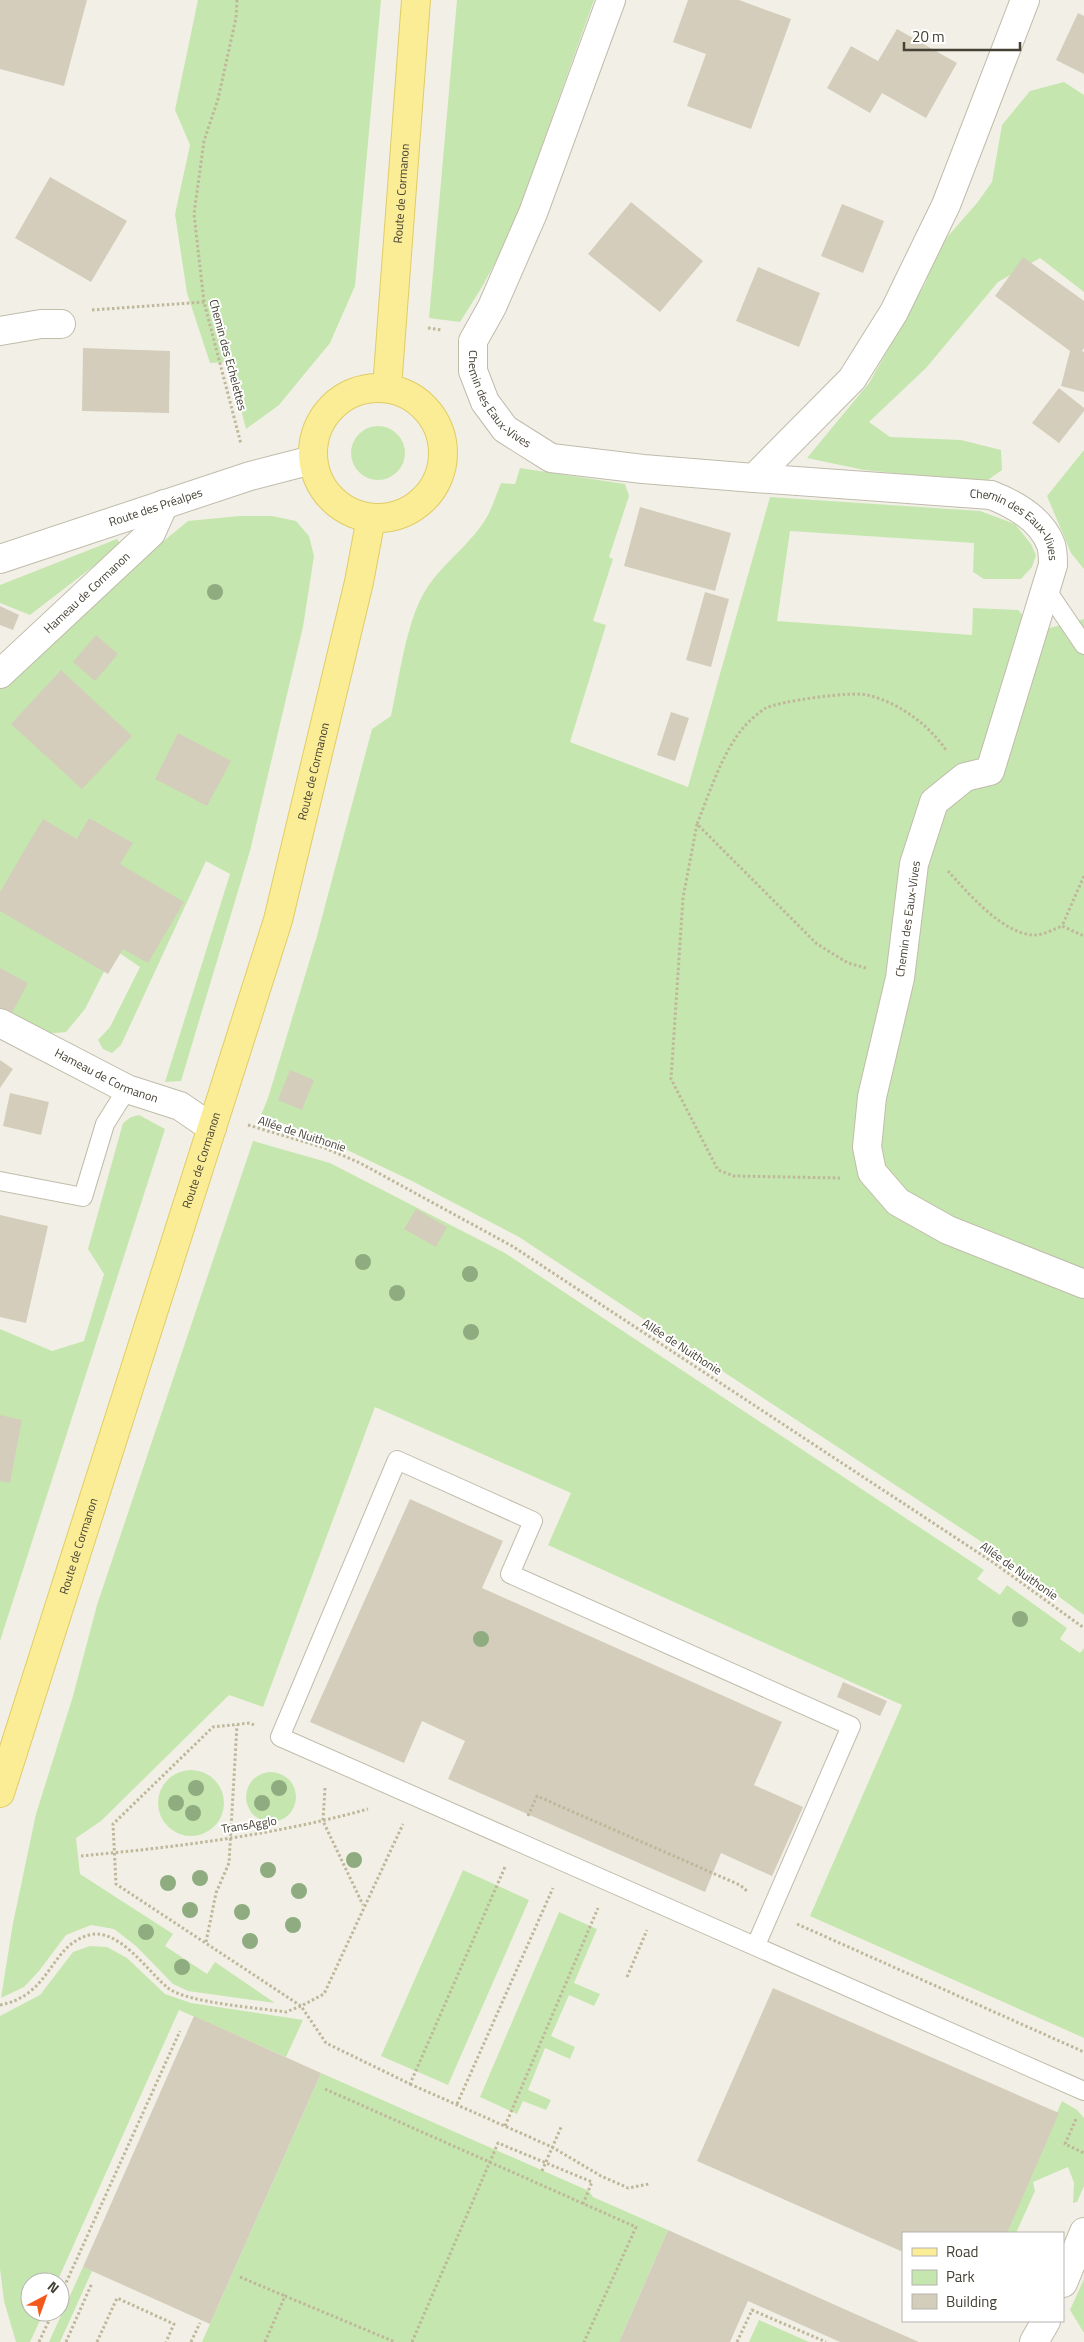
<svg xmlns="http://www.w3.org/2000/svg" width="1084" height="2342" viewBox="0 0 1084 2342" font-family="'Titillium Web',sans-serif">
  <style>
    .green { fill: #c6e6af }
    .building { fill: #d4cdbb }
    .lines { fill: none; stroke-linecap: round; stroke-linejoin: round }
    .lane-casing { stroke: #c0bcab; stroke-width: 20 }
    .street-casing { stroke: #c0bcab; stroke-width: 30 }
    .primary-casing { stroke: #e0cc66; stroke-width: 30 }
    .path { stroke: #bfb79a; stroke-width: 3; stroke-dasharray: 2.5 2.5; stroke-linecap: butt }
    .lane { stroke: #fff; stroke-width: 18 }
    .street { stroke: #fff; stroke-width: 28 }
    .primary { stroke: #fbec96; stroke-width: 28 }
    .tree { fill: #8eac7f }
    .labels { text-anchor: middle; stroke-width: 4; stroke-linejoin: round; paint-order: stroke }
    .street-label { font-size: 12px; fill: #454135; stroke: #fff }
  </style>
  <rect width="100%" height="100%" fill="#f2f0e6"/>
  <g class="green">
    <path d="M198,0H381L355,286L330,343L279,405L246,429L229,362L210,363L187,293L175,214L190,145L175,110Z"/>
    <path d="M457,0H594L510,235L482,287L460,322L429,318Z"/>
    <path d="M1064,82L1084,95V292L1040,258L998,282L926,368L869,422L890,437L961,440L1001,450L1002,470L985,482L864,470L807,458L869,383L926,282L935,251L977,203L992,182L1002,125L1030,91Z"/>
    <circle cx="378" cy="453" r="27"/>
    <path d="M1084,450V569L1071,553L1047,496Z"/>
    <path d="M520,468L625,484L629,496L609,557L613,559L593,621L606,625L570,742L688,787L770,497L980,511L1015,524L1031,544L1036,555L1032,567L1021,579H984L973,572L974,543L790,531L777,621L972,635L973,608L1018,610L1038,631L1084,619V1615L1000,1554L519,1237L412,1181L324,1139L261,1115L268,1098L317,936L372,729L391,716C399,680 406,622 425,591C442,563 472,544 488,515C493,505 497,493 501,483L515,484Z"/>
    <path d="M239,516H272L296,521L309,536L314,556L303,627L250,851L181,1081L165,1082L230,874L206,861L121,1045L112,1053L103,1049L98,1040L110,1027L140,967L115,950L85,1009L66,1032L46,1034L0,1009V685L42,641L188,521Z"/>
    <path d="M117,539L121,545L30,615L0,603V585Z"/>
    <path d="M139,1115L165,1129L0,1641V1329L52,1351L84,1341L104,1274L88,1249L123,1123L131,1117Z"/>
    <path d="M253,1141L330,1163L505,1253L984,1570L977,1579L1000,1595L1007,1585L1067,1628L1060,1639L1080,1653L1084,1648V2038L810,1916L902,1705L548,1545L571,1493L375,1407L263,1707L229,1695L101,1821L76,1838L80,1874L173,1934L165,1946L207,1974L215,1962L275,2003L188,1991L173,1984L136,1946L114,1929L91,1925L66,1935L39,1971L24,1987L1,1998L13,1923L36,1814L73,1696L97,1605Z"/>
    <circle cx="191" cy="1803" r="33"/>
    <circle cx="271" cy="1797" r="25"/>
    <path d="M463,1870L529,1900L448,2085L381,2056Z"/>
    <path d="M559,1912L597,1929L574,1983L600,1994L594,2006L569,1995L551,2036L575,2047L570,2059L545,2048L528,2090L551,2100L546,2110L523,2101L517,2114L480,2097Z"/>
    <path d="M90,1946L107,1947L127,1958L165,1994L191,2003L303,2020L286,2057L179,2010L57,2282H30V2312H44L30,2342H16L4,2301L0,2269V2016L40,1995L73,1952Z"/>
    <path d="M321,2073L589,2191L593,2197L668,2230L619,2342H202Z"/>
    <path d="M1062,2101L1077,2110L1084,2118V2186L1077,2202L1073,2203L1074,2183L1068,2167L1033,2182L1035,2191L1016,2233H1004Z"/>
    <path d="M83,2267L92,2271L60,2342H49Z"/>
    <path d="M1084,2279V2333L1070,2310Z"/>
    <path d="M759,2320L809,2342H749Z"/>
  </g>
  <g class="building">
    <path d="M0,0H87L64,86L0,69Z"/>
    <path d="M688,0H739L791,19L751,129L687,106L706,54L673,42Z"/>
    <path d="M1078,13L1084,16V74L1056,60Z"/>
    <path d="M897,29L957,63L926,118L882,93L870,113L827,88L851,46L878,61Z"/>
    <path d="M50,177L127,221L91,282L15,238Z"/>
    <path d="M631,202L703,261L660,312L588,254Z"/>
    <path d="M842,204L884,221L863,273L821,256Z"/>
    <path d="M1023,257L1084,301V348L1082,351L1084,352V392L1061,386L1070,351L995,296Z"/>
    <path d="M758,267L820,293L799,347L736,321Z"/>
    <path d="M83,348L170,351L169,413L82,411Z"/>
    <path d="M1059,388L1084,408V411L1059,443L1032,423Z"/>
    <path d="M640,507L731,533L715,591L624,566Z"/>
    <path d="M705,592L729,599L711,667L686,660Z"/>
    <path d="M0,606L19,615L13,630L0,625Z"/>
    <path d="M96,635L118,654L95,681L73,662Z"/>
    <path d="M61,670L132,736L82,789L11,724Z"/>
    <path d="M671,712L689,718L675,761L657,755Z"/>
    <path d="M178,733L231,761L207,806L155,779Z"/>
    <path d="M89,818L133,843L120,864L184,902L148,963L123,949L108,974L0,911V892L43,819L77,839Z"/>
    <path d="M0,968L28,983L9,1018L0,1013Z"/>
    <path d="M0,1060L13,1069L0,1088Z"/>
    <path d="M290,1070L314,1080L302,1110L278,1100Z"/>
    <path d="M10,1093L49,1102L41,1135L3,1126Z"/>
    <path d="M416,1209L447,1227L436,1247L404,1229Z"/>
    <path d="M0,1215L48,1226L26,1323L0,1317Z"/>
    <path d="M0,1415L22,1420L10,1483L0,1481Z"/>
    <path d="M410,1499L503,1541L482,1588L782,1722L754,1785L803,1807L772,1876L721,1853L705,1892L448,1779L465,1741L422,1721L404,1763L310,1722Z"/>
    <path d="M843,1682L887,1701L880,1716L837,1697Z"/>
    <path d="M773,1988L1059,2113L1007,2233H903V2252L697,2161Z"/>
    <path d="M194,2016L321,2073L210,2324L83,2267Z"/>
    <path d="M668,2230L853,2313L919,2342H840L748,2301L730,2342H619Z"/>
  </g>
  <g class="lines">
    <defs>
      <g id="lane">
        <path d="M1046,589L1084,645"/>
        <path d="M0,1181L83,1197L105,1124L127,1089"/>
        <path d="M756,1945L851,1726L510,1574L533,1521L397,1460L280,1737L1084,2091"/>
      </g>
      <g id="street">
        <path id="s1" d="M611,0L533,213L492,307L473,341V371L485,402L505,429L551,458L643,469L754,478L852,379L894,312L946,205L1025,0"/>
        <path d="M0,331L41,324H61"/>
        <path id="s2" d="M754,478L991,495C1014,504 1042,520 1051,545C1053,551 1053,559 1053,565L990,771L965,777L934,802L914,864L900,978L872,1097L867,1147L872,1172L898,1202L948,1230L1084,1284"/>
        <path id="s3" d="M0,559L250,476L312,460"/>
        <path id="s4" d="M0,674L151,533L164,504"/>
        <path id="s5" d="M0,1023L127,1089L180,1106L212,1128"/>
        <path d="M1063,2283L1084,2232"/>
        <path d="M1034,2342L1046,2321"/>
      </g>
      <g id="primary">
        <circle cx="378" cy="453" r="65"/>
        <path id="s6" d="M387,388L416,0"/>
        <path id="s7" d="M0,1793L278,920L359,582L371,518"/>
      </g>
    </defs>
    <use href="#lane" class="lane-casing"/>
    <use href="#street" class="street-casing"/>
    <use href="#primary" class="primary-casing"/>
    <g class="path">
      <path d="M237,0L236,18L218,99L204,141L194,214L204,302L241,444"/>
      <path d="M92,310L204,302"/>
      <path d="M428,328L442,330"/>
      <path d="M697,824L683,898L671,1079L718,1170L734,1176L840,1178"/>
      <path d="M948,871C967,892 1005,937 1037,935C1045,934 1055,929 1062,926"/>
      <path d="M1084,876L1062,926L1084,936"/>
      <path d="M866,968L848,963L817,944L697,824C710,792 721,755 743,728C748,722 759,712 766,708C781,701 851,691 867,695C898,702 928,724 946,750"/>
      <path d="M248,1125L325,1148L360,1163L512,1246L994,1563L1084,1628"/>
      <path d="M254,1725L250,1723L213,1727L113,1824L116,1884L301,2006L324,1994L403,1824"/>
      <path d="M325,1788L323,1821L363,1905"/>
      <path d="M528,1816L537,1796L740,1885L748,1892"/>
      <path d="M81,1856C177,1847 275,1835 368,1809"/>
      <path d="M797,1924L1084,2052"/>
      <path d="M206,1942L216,1893L229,1863L237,1725"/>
      <path d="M627,1977L647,1930"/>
      <path d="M0,2005C52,1995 49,1946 89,1935C119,1927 148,1972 168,1988C187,2003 260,2008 286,2012L301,2006L326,2043L410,2084L505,1867"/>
      <path d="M410,2084L552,2147L601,2176L628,2188L649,2184"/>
      <path d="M325,2089L636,2227L584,2342"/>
      <path d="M457,2104L553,1888"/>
      <path d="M1076,2119L1065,2144L1084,2153"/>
      <path d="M505,2126L598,1908"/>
      <path d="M542,2171L562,2125"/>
      <path d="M240,2277L285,2296"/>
      <path d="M60,2296L180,2031"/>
      <path d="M39,2342L53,2312"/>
      <path d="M66,2342L92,2283"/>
      <path d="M97,2342L117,2298L174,2324L166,2342"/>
      <path d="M191,2342L200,2323"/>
      <path d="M265,2342L285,2296L395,2342"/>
      <path d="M412,2342L498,2143L592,2182L583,2204"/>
      <path d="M737,2342L752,2310L826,2342"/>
    </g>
    <use href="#lane" class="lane"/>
    <use href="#street" class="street"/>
    <use href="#primary" class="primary"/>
  </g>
  <g class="tree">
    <circle cx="215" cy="592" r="8"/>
    <circle cx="363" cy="1262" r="8"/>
    <circle cx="470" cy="1274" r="8"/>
    <circle cx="397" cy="1293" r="8"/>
    <circle cx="471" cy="1332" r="8"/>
    <circle cx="1020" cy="1619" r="8"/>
    <circle cx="481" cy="1639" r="8"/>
    <circle cx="196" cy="1788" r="8"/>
    <circle cx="279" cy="1788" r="8"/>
    <circle cx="176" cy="1803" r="8"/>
    <circle cx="262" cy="1803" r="8"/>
    <circle cx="193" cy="1813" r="8"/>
    <circle cx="354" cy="1860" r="8"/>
    <circle cx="268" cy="1870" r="8"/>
    <circle cx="200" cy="1878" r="8"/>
    <circle cx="168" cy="1883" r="8"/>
    <circle cx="299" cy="1891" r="8"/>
    <circle cx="190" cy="1910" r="8"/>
    <circle cx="242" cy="1912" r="8"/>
    <circle cx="293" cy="1925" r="8"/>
    <circle cx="146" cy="1932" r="8"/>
    <circle cx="250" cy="1941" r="8"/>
    <circle cx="182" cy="1967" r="8"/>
  </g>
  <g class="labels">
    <g class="street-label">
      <text dy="4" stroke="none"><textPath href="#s6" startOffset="195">Route de Cormanon</textPath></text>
      <text transform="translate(228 355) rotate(75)" y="4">Chemin des Echelettes</text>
      <text dy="4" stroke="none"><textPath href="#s1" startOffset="436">Chemin des Eaux-Vives</textPath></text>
      <text dy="4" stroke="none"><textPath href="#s3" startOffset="164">Route des Préalpes</textPath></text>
      <text dy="4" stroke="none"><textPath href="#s2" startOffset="275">Chemin des Eaux-Vives</textPath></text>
      <text dy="4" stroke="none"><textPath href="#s4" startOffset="119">Hameau de Cormanon</textPath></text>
      <text dy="4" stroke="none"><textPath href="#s7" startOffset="1069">Route de Cormanon</textPath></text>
      <text transform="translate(908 919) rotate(-82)" y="4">Chemin des Eaux-Vives</text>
      <text dy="4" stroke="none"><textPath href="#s5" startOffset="119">Hameau de Cormanon</textPath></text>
      <text transform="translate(302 1134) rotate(18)" y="4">Allée de Nuithonie</text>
      <text dy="4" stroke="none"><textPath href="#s7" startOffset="664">Route de Cormanon</textPath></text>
      <text transform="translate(682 1347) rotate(33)" y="4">Allée de Nuithonie</text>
      <text dy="4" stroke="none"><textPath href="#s7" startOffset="259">Route de Cormanon</textPath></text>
      <text transform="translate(1019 1571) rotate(35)" y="4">Allée de Nuithonie</text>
      <text transform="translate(249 1825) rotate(-9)" y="4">TransAgglo</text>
    </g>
  </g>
  <rect x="902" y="2232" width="162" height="90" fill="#ffffff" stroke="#b5b3ae"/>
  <rect x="912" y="2248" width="25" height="8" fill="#fbec96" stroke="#b5b3ae"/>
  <text x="946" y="2257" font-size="15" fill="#454135">Road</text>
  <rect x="912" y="2270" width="25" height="15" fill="#c6e6af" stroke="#b5b3ae"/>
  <text x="946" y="2282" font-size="15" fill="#454135">Park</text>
  <rect x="912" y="2294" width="25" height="15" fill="#d4cdbb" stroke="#b5b3ae"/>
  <text x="946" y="2307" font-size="15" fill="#454135">Building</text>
  <g transform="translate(45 2297) rotate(41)"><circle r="24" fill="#ffffff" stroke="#b5b3ae"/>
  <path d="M0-4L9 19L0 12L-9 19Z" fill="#f4581b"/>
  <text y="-8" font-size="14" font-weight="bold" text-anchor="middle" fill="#454135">N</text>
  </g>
  <path d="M904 42v8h116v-8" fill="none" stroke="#454135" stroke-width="2.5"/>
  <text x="912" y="42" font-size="15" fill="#454135" stroke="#ffffff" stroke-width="4" paint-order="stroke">20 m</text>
</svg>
